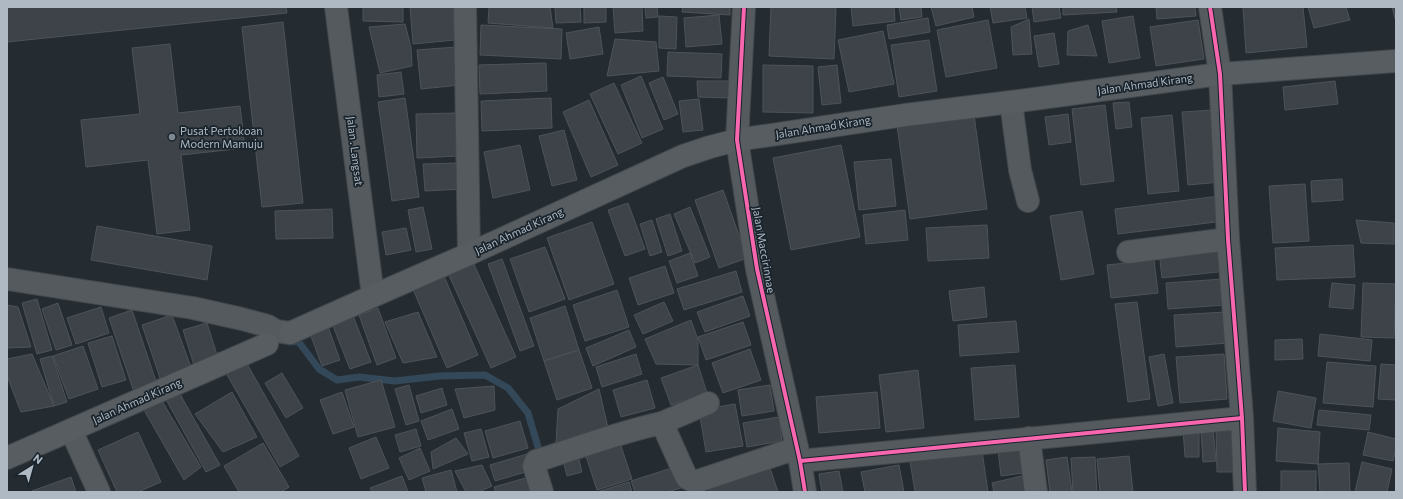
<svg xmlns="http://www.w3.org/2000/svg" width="1403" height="499" viewBox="0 0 1403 499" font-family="Commissioner,sans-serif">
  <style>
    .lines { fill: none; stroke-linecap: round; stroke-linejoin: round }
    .stream { stroke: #334859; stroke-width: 7 }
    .building { fill: #3d4348; stroke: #4d5459 }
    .minor-casing { stroke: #42484c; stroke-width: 24 }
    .major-casing { stroke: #42494e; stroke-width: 24 }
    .minor { stroke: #555a5f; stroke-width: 22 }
    .major { stroke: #575d61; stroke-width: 22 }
    .cycleway-casing { stroke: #19232b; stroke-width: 6 }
    .cycleway { stroke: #f766af; stroke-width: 4 }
    .poi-dot { fill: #7e8890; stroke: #19232b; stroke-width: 1.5 }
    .labels { text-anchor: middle; stroke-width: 3.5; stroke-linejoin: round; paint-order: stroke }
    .street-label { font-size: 11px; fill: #aeb9c3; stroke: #19232b }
    .poi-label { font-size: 11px; fill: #aeb9c3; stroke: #19232b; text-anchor: start }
  </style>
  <rect width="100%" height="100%" fill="#252c31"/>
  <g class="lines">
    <path class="stream" d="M290,342L298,341L319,369L337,380L359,377L395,381L439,376L485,375L508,388L528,413L541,457"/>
  </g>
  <g class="building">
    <path d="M7,7H286L287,13L7,42Z"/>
    <path d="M363,7H403V22L363,21Z"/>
    <path d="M410,7H453L455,40L413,44Z"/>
    <path d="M489,7H550L553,28L488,23Z"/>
    <path d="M555,7H580L581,22L556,23Z"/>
    <path d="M584,7H606V22L584,23Z"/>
    <path d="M613,7H642L643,31L615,33Z"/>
    <path d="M645,7H657L658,17L646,18Z"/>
    <path d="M683,7H730V15L682,12Z"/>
    <path d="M771,7H836L834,59L769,56Z"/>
    <path d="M851,7H894L895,21L853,26Z"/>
    <path d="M899,7H921L922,17L901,20Z"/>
    <path d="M931,7H972L974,17L936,26Z"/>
    <path d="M990,7H1025L1027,18L993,23Z"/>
    <path d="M1032,7H1059L1061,18L1034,22Z"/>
    <path d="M1063,7H1116L1117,12L1063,15Z"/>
    <path d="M1156,7H1195L1196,16L1157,19Z"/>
    <path d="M1243,7H1303L1307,47L1246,53Z"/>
    <path d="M1308,7H1346L1350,20L1314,28Z"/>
    <path d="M1392,7H1396V22Z"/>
    <path d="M719,15L722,44L686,47L684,18Z"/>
    <path d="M659,16L677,17L676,49L659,48Z"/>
    <path d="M1133,16L1140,58L1109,63L1102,21Z"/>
    <path d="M928,18L930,32L889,39L887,25Z"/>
    <path d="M1029,19L1032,54L1013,55L1011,27Z"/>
    <path d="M988,20L997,68L946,77L937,30Z"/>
    <path d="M1198,20L1204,59L1156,66L1150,27Z"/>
    <path d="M283,22L303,203L262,207L242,27Z"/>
    <path d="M405,24L411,47L412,66L380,73L369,27Z"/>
    <path d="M481,25L562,29L561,59L480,55Z"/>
    <path d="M1088,25L1097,56L1067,55L1068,31Z"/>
    <path d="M599,27L603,54L570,59L566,33Z"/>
    <path d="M883,31L894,84L849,92L838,40Z"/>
    <path d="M1054,33L1059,64L1039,67L1034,36Z"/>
    <path d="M615,39L656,42L659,71L607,76Z"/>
    <path d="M929,40L937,91L899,97L891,45Z"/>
    <path d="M170,44L178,113L240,106L245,148L181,155L190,230L157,234L148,160L86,167L81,120L140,114L132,48Z"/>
    <path d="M456,47L460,85L421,89L417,50Z"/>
    <path d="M668,52L722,54L721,78L667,76Z"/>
    <path d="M546,63L547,91L480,94L479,65Z"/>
    <path d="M763,65L813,66V113L763,112Z"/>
    <path d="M837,65L841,103L822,105L818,67Z"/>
    <path d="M401,72L404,94L379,97L377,75Z"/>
    <path d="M641,76L663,129L642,138L621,85Z"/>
    <path d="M663,77L678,114L664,120L649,83Z"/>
    <path d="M697,81H730V98L698,97Z"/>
    <path d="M1335,81L1338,104L1285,110L1283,87Z"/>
    <path d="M614,83L642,143L618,154L590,94Z"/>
    <path d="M405,98L419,197L392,201L378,102Z"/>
    <path d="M551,98L552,128L482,131L481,101Z"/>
    <path d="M699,99L703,130L683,132L679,101Z"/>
    <path d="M589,100L618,165L591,177L563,112Z"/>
    <path d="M1129,102L1132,127L1116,129L1113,103Z"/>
    <path d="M1105,105L1114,181L1081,185L1072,109Z"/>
    <path d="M1214,110L1220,182L1188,185L1182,112Z"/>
    <path d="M457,113L459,156L417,158L416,114Z"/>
    <path d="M1068,114L1071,142L1049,145L1045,117Z"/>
    <path d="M974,115L987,209L910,219L897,125Z"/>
    <path d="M1172,115L1179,191L1148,194L1141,118Z"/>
    <path d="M564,130L577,180L552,186L539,136Z"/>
    <path d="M520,145L530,190L493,198L484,152Z"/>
    <path d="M841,145L860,237L791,250L773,158Z"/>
    <path d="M891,159L896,206L859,210L854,162Z"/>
    <path d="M459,163L461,189L425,191L423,164Z"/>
    <path d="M1342,179L1343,200L1312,202L1311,181Z"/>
    <path d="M1305,184L1309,241L1273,243L1269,186Z"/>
    <path d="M723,190L747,258L719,268L695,200Z"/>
    <path d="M1220,196L1224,221L1118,234L1115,209Z"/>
    <path d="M628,203L645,249L625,256L608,210Z"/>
    <path d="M423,207L432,249L416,252L408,210Z"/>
    <path d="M690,207L710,257L695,263L674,214Z"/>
    <path d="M332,209L333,238L276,239L275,211Z"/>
    <path d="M905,210L908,240L866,244L863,215Z"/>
    <path d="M1082,211L1094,274L1061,280L1050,216Z"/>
    <path d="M670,214L682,251L668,256L656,219Z"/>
    <path d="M652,220L662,252L650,256L640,224Z"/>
    <path d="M1356,220L1394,223V244L1361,243Z"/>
    <path d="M592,222L614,284L569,300L547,238Z"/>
    <path d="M987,225L989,258L928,261L926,228Z"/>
    <path d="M97,226L212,246L207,280L91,260Z"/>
    <path d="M406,228L411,250L386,255L382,232Z"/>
    <path d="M1223,244L1227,271L1162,278L1159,251Z"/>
    <path d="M1353,245L1355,277L1277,280L1275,248Z"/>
    <path d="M545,247L565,299L529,312L510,259Z"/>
    <path d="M690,253L698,276L677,283L669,261Z"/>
    <path d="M502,259L534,346L520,351L488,264Z"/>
    <path d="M472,260L516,357L491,368L447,271Z"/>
    <path d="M1154,260L1158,293L1111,298L1107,265Z"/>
    <path d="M665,266L674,293L638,305L629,278Z"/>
    <path d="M736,271L742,292L684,310L677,289Z"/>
    <path d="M443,274L478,355L447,368L412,287Z"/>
    <path d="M1223,279L1225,305L1168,309L1166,283Z"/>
    <path d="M1332,283L1355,285L1353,309L1329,307Z"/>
    <path d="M1363,283L1396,284L1394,338L1361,337Z"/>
    <path d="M984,287L987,317L953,321L949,291Z"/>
    <path d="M617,290L629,327L585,341L573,305Z"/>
    <path d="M743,296L750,316L705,332L697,312Z"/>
    <path d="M37,299L52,350L37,354L22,303Z"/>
    <path d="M664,302L673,321L643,334L634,315Z"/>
    <path d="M1137,302L1150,399L1128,402L1115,304Z"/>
    <path d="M58,303L72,345L56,350L42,309Z"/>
    <path d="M7,305L18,307L31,347L7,348Z"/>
    <path d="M565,306L579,350L544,361L530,318Z"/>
    <path d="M101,307L109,333L76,344L67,318Z"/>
    <path d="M378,308L396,358L377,365L359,315Z"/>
    <path d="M132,310L157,384L134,392L109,318Z"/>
    <path d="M418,312L437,357L403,363L385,322Z"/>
    <path d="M1226,312L1229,343L1176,347L1174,315Z"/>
    <path d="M352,313L371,362L350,369L331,321Z"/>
    <path d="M172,315L192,370L161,381L142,325Z"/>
    <path d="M691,320L698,340V365L656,364L645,339Z"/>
    <path d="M326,321L340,360L322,366L308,328Z"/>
    <path d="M1016,321L1019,352L960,356L958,325Z"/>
    <path d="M743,322L751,345L706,360L698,337Z"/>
    <path d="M207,323L218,358L194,365L183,330Z"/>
    <path d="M629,330L636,347L593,366L586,348Z"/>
    <path d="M1320,334L1372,340L1370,361L1318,356Z"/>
    <path d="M112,336L126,380L102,387L88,343Z"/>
    <path d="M1302,339L1303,359L1275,360V340Z"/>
    <path d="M83,346L98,389L69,399L53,356Z"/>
    <path d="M750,349L761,380L723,393L712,363Z"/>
    <path d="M579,350L592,388L557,400L544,361Z"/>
    <path d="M32,354L54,406L21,412L7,376V359Z"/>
    <path d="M636,354L642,374L602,387L596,367Z"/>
    <path d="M1164,354L1173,403L1158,406L1149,357Z"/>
    <path d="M1224,354L1227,399L1180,403L1176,357Z"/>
    <path d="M52,356L67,402L54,406L40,359Z"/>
    <path d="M246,362L299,456L280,467L226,373Z"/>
    <path d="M1327,362L1376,366L1373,407L1323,403Z"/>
    <path d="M1381,364L1396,365V400L1378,399Z"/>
    <path d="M698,365L707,393L671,405L661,378Z"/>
    <path d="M1015,365L1019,417L975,420L971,368Z"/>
    <path d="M918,370L924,428L886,432L879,375Z"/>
    <path d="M282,373L303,408L286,418L265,383Z"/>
    <path d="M381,380L395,427L358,437L345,390Z"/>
    <path d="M647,380L655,408L621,417L613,390Z"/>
    <path d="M409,385L419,421L406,425L395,389Z"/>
    <path d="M770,385L774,411L742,416L738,390Z"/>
    <path d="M494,386L495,410L464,418L455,389Z"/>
    <path d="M176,387L220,465L206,472L163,394Z"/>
    <path d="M442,388L447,405L421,413L416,396Z"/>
    <path d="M599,389L609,432L556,443L558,409Z"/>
    <path d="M1278,391L1316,398L1311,428L1273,421Z"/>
    <path d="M232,392L257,437L223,452L195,414Z"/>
    <path d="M342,392L354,427L333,434L320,400Z"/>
    <path d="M877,392L880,428L819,433L816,397Z"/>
    <path d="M162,401L201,467L184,480L144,410Z"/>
    <path d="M735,404L743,446L706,452L699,410Z"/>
    <path d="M452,409L459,429L428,440L421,421Z"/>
    <path d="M1319,410L1371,415L1369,430L1317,425Z"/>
    <path d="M779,417L782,441L747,447L743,423Z"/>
    <path d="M520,421L528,448L493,458L485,431Z"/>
    <path d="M1216,427H1234L1235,472H1217Z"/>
    <path d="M1278,428L1320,432L1318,464L1276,461Z"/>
    <path d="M416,429L421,446L400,452L395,435Z"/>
    <path d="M481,429L489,457L472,461L464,433Z"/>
    <path d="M1183,429H1199V457H1185Z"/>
    <path d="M1213,429L1216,461L1203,462L1201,430Z"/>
    <path d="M138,432L161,482L138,492H117L98,450Z"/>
    <path d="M1368,432L1396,439V449L1393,461L1363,455Z"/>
    <path d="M376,437L389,468L361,479L349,448Z"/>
    <path d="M456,438L468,454L433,469L431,452Z"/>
    <path d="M619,440L632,479L597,490L584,450Z"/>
    <path d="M263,443L289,487L281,492H239L224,466Z"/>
    <path d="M1019,447L1023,473L1001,476L998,450Z"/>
    <path d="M420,448L430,471L409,480L399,458Z"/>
    <path d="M982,451L988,492H915L910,461Z"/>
    <path d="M577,452L582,472L567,476L562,456Z"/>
    <path d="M527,454L532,470L495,481L490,465Z"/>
    <path d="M1129,456L1133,492H1100L1097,459Z"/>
    <path d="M1067,457L1072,492H1050L1046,460Z"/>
    <path d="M1095,457L1097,492H1073L1071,458Z"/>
    <path d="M768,462L778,492H710L707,483Z"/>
    <path d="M1362,462L1392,469L1387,492H1355Z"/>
    <path d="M1349,463L1350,492H1320L1318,464Z"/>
    <path d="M482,465L492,486L479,492H466L455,471Z"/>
    <path d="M899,465L904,492H865L861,472Z"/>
    <path d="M678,466L684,487L667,492H635L631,481Z"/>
    <path d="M451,470L457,492H426L422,478Z"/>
    <path d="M839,471L843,492H822L819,474Z"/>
    <rect x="1281" y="471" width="35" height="21"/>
    <path d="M402,476L408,492H372L370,488Z"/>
    <path d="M1022,476L1026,492H994L992,483Z"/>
    <path d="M71,477L76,492H32V491Z"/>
    <path d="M529,477L534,492H496L494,487Z"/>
    <path d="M629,482L632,492H597Z"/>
  </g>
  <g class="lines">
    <defs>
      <g id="minor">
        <path d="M336,7L373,296"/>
        <path d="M465,7L469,254"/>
        <path d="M744,7L737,140L757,269L800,461L805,492"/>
        <path d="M1210,7L1220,74L1228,239L1242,418L1245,492"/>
        <path d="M1011,102L1020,170L1028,201"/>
        <path d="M1128,252L1228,239"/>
        <path d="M7,279L193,308L242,319L268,326L276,331L290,333"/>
        <path d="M662,423L708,403"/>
        <path d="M71,430L99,492"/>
        <path d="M1029,438L1036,492"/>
        <path d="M800,461L1242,418"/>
        <path d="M542,492L534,466L536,461C578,448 619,432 662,423L684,472L687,478L695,482L797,448"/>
      </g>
      <g id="major">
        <path d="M290,333L373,296L469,254L683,156L710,147L737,140L905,115L1011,102L1220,74L1396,61"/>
        <path d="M7,458L267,344"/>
      </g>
    </defs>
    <use href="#minor" class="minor-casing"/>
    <use href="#major" class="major-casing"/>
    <use href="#minor" class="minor"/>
    <use href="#major" class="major"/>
    <defs>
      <g id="cycleway">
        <path d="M744,7L737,140L757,269L800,461L805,492"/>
        <path d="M1210,7L1220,74L1228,239L1242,418L1245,492"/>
        <path d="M800,461L1242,418"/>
      </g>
    </defs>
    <use href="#cycleway" class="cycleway-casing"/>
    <use href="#cycleway" class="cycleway"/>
  </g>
  <circle class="poi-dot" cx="172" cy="137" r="4"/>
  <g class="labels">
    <g class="street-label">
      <text transform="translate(1145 84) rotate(-8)" y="4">Jalan Ahmad Kirang</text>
      <text transform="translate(823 127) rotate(-9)" y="4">Jalan Ahmad Kirang</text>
      <text transform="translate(355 151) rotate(83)" y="4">Jalan . Langsat</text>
      <text transform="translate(519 231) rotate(-25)" y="4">Jalan Ahmad Kirang</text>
      <text transform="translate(764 250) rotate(80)" y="4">Jalan Maccirinnae</text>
      <text transform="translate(137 401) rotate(-24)" y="4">Jalan Ahmad Kirang</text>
    </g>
    <g class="poi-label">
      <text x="180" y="135">Pusat Pertokoan<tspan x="180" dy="13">Modern Mamuju</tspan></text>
    </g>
  </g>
  <rect width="1403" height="499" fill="none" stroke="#aeb9c3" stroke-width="16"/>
  <g transform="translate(32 467) rotate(37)" stroke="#19232b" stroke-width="3" paint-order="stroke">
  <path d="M0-3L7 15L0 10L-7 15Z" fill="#aeb9c3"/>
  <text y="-6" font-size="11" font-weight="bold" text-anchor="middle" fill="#aeb9c3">N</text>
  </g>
</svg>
